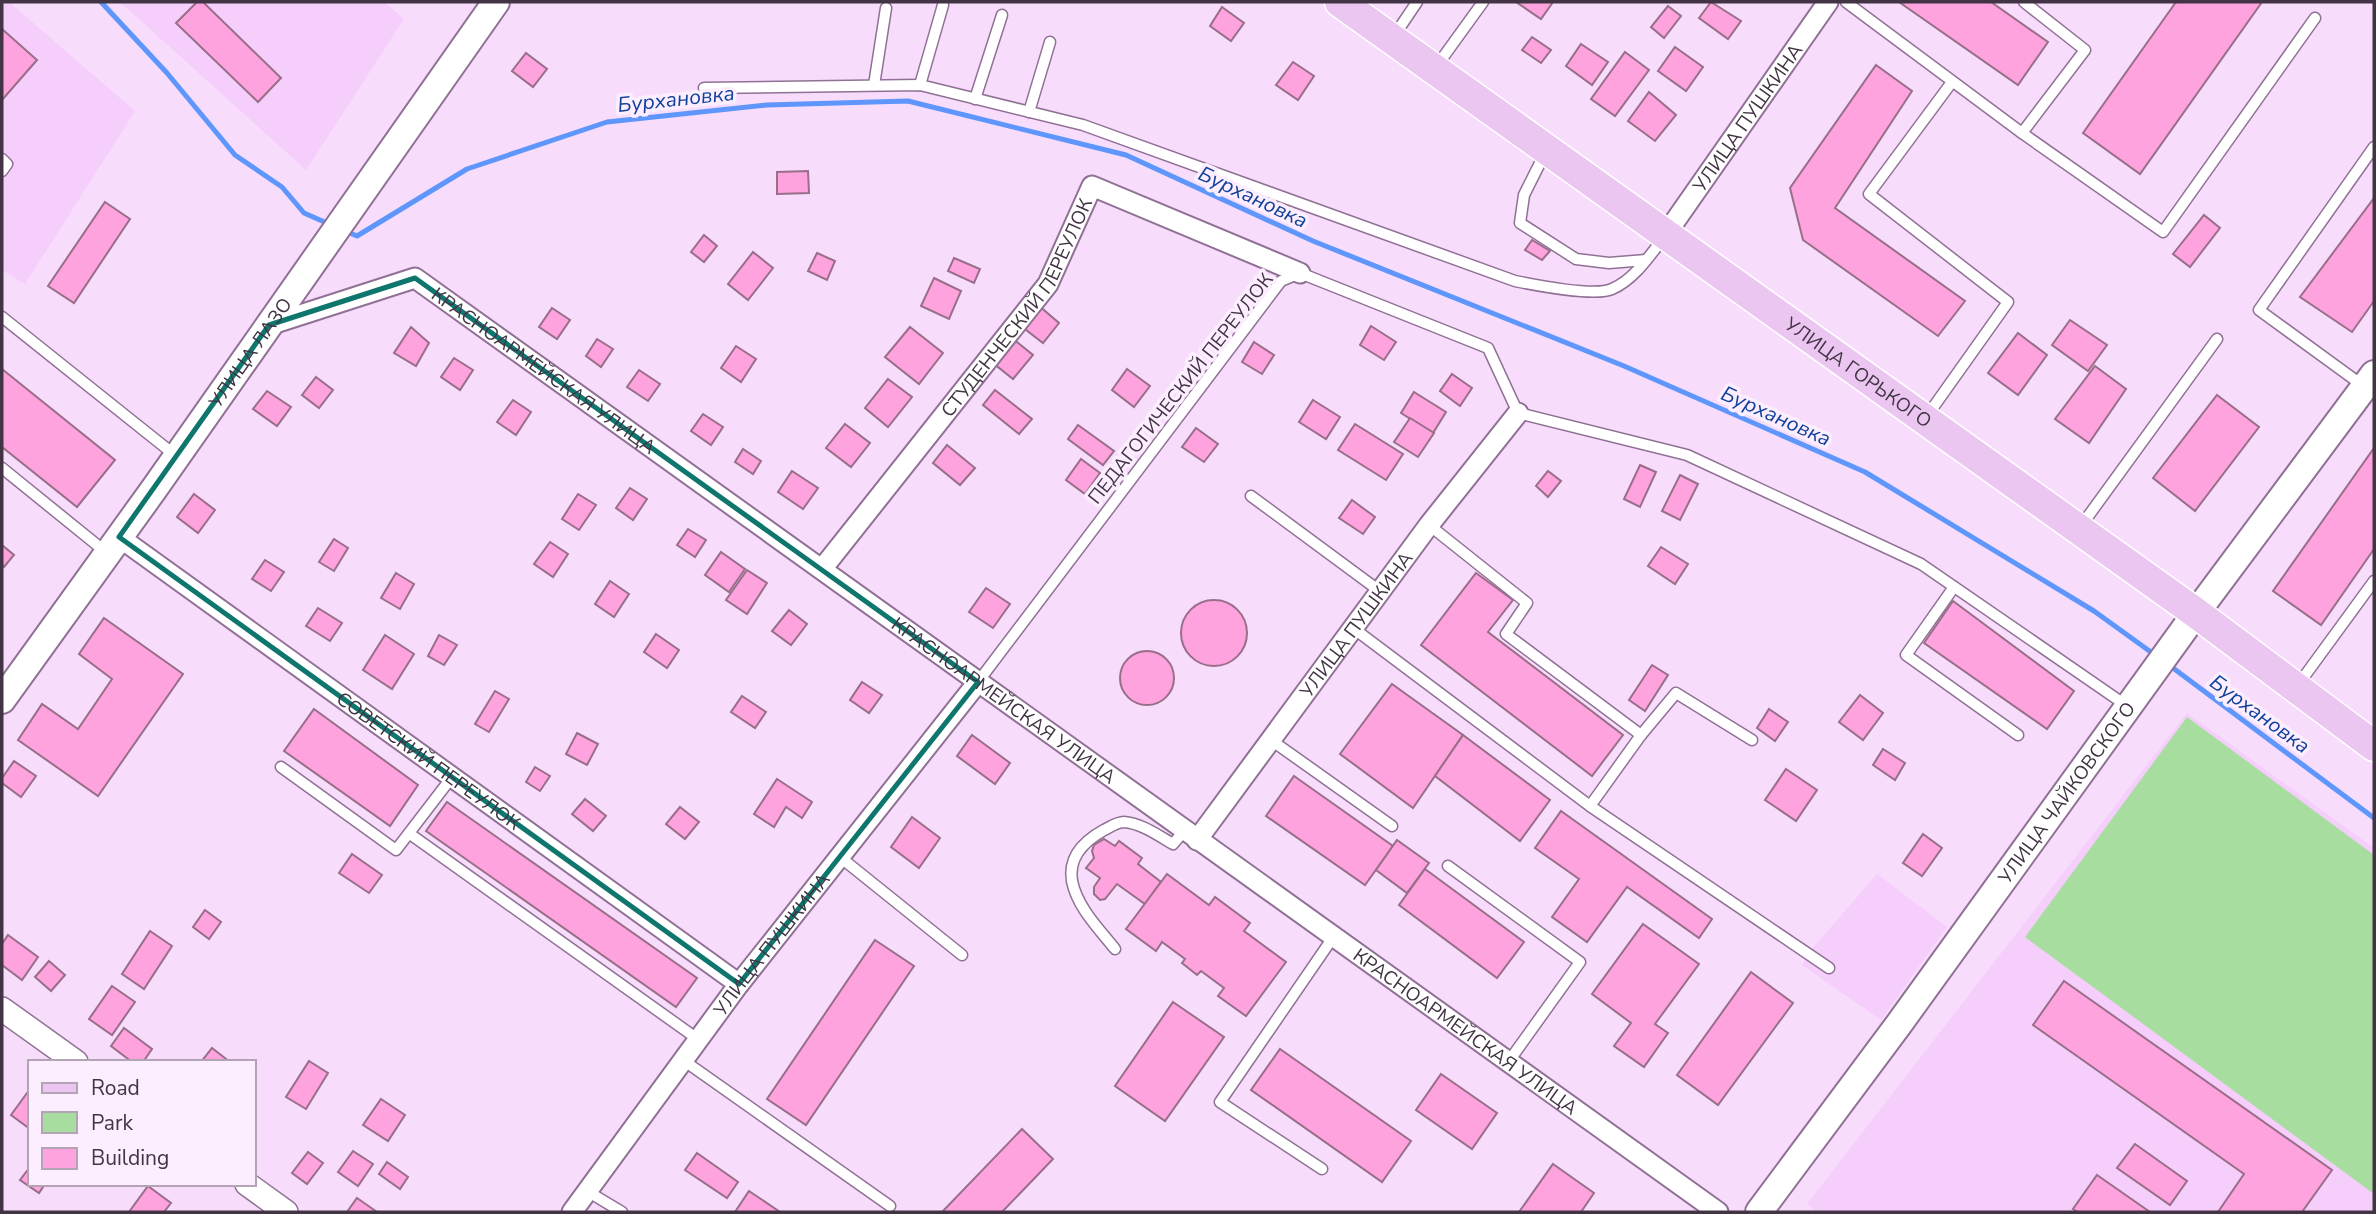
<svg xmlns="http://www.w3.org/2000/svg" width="2376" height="1214" viewBox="0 0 2376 1214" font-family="'Nunito Sans',sans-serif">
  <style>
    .built { fill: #f5cefc }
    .green { fill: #a8dda0 }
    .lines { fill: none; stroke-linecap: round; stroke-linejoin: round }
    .stream { stroke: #5e96fb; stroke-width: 5 }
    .building { fill: #fea3dd; stroke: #996e89; stroke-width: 2 }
    .service-casing { stroke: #907195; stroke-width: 13 }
    .minor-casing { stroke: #907195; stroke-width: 23 }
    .tertiary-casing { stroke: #907195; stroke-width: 26 }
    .secondary-casing { stroke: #907195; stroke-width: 30 }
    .primary-casing { stroke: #fff; stroke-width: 33 }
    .service { stroke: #fff; stroke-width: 10 }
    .minor { stroke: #fff; stroke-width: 19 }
    .tertiary { stroke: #fff; stroke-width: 23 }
    .secondary { stroke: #fff; stroke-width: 26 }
    .primary { stroke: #eac6f0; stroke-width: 30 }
    .marked { fill: none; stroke: #0f766e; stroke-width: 5; stroke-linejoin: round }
    .labels { text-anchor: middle; stroke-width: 7; stroke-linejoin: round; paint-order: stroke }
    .street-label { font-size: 19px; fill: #423444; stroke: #fceeff }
    .water-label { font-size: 21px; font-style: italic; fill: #114199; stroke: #fceeff }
  </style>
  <rect width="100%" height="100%" fill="#f7dcfc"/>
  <g class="built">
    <path d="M2,2H9L135,111L25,284L2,270Z"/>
    <path d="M120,2H384L404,19L306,170Z"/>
    <path d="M2187,713L2374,848V1212H1817L1807,1204Z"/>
    <path d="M1877,874L1947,927L1881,1020L1802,965L1812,949Z"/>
  </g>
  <path class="green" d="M2187,717L2374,855V1194L2025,937Z"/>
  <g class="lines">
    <g class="stream">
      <path d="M101,2L167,73L235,155L282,187L304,213L329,224"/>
      <path d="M345,231L357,236L467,169L607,122L767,105L908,101L1126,155L1313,241L1624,366L1865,472L2094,611L2155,655"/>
      <path d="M2169,665L2374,818"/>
    </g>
  </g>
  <g class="building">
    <path d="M197,2H203L281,78L258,102L176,23Z"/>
    <path d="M1516,2H1553L1541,19Z"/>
    <path d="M1711,2L1741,21L1728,39L1699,18Z"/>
    <path d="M1899,2H1991L2048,42L2018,85Z"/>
    <path d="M2176,2H2262L2140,174L2083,133Z"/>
    <path d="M1668,6L1681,16L1664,38L1651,27Z"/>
    <path d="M1222,7L1244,23L1231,41L1210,26Z"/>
    <path d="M2,29L37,60L2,100Z"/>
    <path d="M1532,37L1551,50L1541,63L1522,50Z"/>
    <path d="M1581,44L1608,62L1592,85L1566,66Z"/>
    <path d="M1675,47L1703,67L1686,91L1658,71Z"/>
    <path d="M1625,52L1649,70L1615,116L1591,99Z"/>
    <path d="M526,53L547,69L533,87L512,71Z"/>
    <path d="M1293,62L1314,76L1298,100L1276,85Z"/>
    <path d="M1876,65L1912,91L1835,208L1965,301L1938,336L1803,240L1790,188Z"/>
    <path d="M1649,92L1676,115L1655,141L1628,121Z"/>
    <path d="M808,171L809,193L777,194V172Z"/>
    <path d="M2374,198V301L2352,332L2300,297Z"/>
    <path d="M105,202L130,219L74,303L48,286Z"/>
    <path d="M2204,215L2220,228L2190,267L2173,254Z"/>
    <path d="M704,235L717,246L704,262L691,252Z"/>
    <path d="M1532,240L1550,251L1542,260L1525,250Z"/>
    <path d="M753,252L773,268L748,300L728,284Z"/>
    <path d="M817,253L835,261L827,280L808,271Z"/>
    <path d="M954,258L980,269L974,283L948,271Z"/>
    <path d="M934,278L961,291L949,319L921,306Z"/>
    <path d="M1038,305L1059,323L1043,343L1021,326Z"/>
    <path d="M552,308L570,320L557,339L539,327Z"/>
    <path d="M2070,320L2107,345L2088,371L2052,345Z"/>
    <path d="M1371,326L1396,342L1384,360L1360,345Z"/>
    <path d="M411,327L429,343L416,366L394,353Z"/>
    <path d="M910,327L943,353L919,384L885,357Z"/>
    <path d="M2018,333L2047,355L2018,395L1988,373Z"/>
    <path d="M1012,338L1033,355L1013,379L993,363Z"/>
    <path d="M597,339L613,349L601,367L586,356Z"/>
    <path d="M1254,342L1274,355L1262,374L1242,362Z"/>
    <path d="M736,346L756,359L741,382L721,368Z"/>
    <path d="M454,358L473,370L460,390L441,377Z"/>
    <path d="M2095,366L2126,389L2089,443L2055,419Z"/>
    <path d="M2,369L115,460L77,507L2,447Z"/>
    <path d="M1127,369L1150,386L1134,407L1112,390Z"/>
    <path d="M639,370L660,384L648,401L627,387Z"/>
    <path d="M1452,374L1472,388L1460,406L1440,391Z"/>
    <path d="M316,377L333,390L319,408L302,395Z"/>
    <path d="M888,379L912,397L888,427L865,408Z"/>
    <path d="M995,390L1032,419L1019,434L983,405Z"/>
    <path d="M267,391L291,407L277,426L253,409Z"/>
    <path d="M1414,392L1446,412L1433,433L1401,413Z"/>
    <path d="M2217,395L2259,427L2195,511L2153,478Z"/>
    <path d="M513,400L531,412L516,435L497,422Z"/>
    <path d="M1313,400L1340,417L1326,439L1299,422Z"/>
    <path d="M703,414L723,427L711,445L691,431Z"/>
    <path d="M1410,418L1434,433L1418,457L1394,442Z"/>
    <path d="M845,424L870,443L851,467L826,448Z"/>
    <path d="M1355,424L1403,454L1386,480L1338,450Z"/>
    <path d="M1078,425L1114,451L1103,465L1068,439Z"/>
    <path d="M1196,428L1218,444L1204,462L1182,447Z"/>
    <path d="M947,445L975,468L960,485L933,463Z"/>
    <path d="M2374,448V549L2321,625L2273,591Z"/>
    <path d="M743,449L761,461L753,474L735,462Z"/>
    <path d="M1081,459L1100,473L1085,494L1066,480Z"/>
    <path d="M1640,465L1656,472L1640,507L1624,499Z"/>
    <path d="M792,471L818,488L803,509L778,492Z"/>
    <path d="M1548,471L1561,481L1548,497L1536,486Z"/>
    <path d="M1680,475L1698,484L1680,520L1662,511Z"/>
    <path d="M630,488L647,499L633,520L616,508Z"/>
    <path d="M194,494L215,510L198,533L177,517Z"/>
    <path d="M578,494L596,505L579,530L562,519Z"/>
    <path d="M1352,500L1375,517L1363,534L1339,518Z"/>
    <path d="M688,529L706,540L695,557L677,545Z"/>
    <path d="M334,539L348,548L334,571L319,562Z"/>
    <path d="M550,542L568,554L553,577L534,564Z"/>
    <path d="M2,545L14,555L4,567L2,565Z"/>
    <path d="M1661,547L1688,564L1675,584L1648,566Z"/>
    <path d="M721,552L745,569L729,592L705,575Z"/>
    <path d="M265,560L284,572L271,591L252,579Z"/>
    <path d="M747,570L767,583L747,614L726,600Z"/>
    <path d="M396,573L414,584L400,609L381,598Z"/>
    <path d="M1476,573L1513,600L1488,632L1623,735L1592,776L1421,645Z"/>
    <path d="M610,581L629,594L614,617L595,604Z"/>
    <path d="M986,588L1010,604L993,628L969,612Z"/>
    <circle cx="1214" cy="633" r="33"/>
    <path d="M1953,601L2074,691L2047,729L1924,643Z"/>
    <path d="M318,608L342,623L330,641L306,626Z"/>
    <path d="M789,610L807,624L791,645L772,631Z"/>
    <path d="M104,618L183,674L98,796L18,740L42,704L78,729L112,679L79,654Z"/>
    <path d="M656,634L679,650L667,668L644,652Z"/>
    <path d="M385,635L414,654L392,689L363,670Z"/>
    <path d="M439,635L457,645L444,665L428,656Z"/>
    <circle cx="1147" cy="678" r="27"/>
    <path d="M1652,665L1668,675L1645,711L1629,700Z"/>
    <path d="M862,682L882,695L869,713L850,700Z"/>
    <path d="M1392,684L1463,735L1413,808L1340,754Z"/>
    <path d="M495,691L509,699L489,732L475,724Z"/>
    <path d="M1860,695L1883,713L1863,740L1839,722Z"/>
    <path d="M742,696L766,712L755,728L731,712Z"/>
    <path d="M314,709L418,785L390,826L284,751Z"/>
    <path d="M1769,709L1788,722L1775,741L1757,728Z"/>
    <path d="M577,733L598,744L587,765L566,754Z"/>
    <path d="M972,735L1010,763L995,784L957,756Z"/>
    <path d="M1463,735L1550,800L1520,841L1435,776Z"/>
    <path d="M1883,749L1905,763L1895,780L1873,765Z"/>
    <path d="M14,761L36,776L21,797L2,783V778Z"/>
    <path d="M535,767L550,776L540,791L526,782Z"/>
    <path d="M1786,769L1817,790L1796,821L1765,800Z"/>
    <path d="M1294,776L1393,846L1365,885L1266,816Z"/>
    <path d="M777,779L812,802L802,818L786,807L774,827L754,814Z"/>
    <path d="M585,799L606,816L593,831L572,814Z"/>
    <path d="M447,802L697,978L676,1007L426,831Z"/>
    <path d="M680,807L699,822L685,839L666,824Z"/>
    <path d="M1561,811L1712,919L1699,938L1627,887L1587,942L1552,917L1579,879L1535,848Z"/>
    <path d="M912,817L940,838L919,868L891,847Z"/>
    <path d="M1923,834L1942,848L1922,876L1903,863Z"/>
    <path d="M1104,839L1115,846L1119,841L1142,858L1138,864L1161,882L1145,904L1117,884L1105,899L1100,900L1094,894V887L1100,878L1086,868L1094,858L1092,851L1094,845Z"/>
    <path d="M1397,840L1429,863L1407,893L1376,870Z"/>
    <path d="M352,854L382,875L369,893L339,873Z"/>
    <path d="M1425,869L1524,942L1497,978L1399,905Z"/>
    <path d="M1167,874L1209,905L1215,897L1250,923L1244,931L1286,962L1246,1016L1218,996L1224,988L1201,971L1197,975L1182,963L1185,959L1162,942L1156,951L1126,929Z"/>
    <path d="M205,910L221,922L209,939L193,927Z"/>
    <path d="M1643,924L1699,964L1655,1024L1668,1033L1644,1067L1614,1046L1631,1023L1592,994Z"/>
    <path d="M150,931L172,946L144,989L122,974Z"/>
    <path d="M8,935L38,957L22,980L2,965V944Z"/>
    <path d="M875,940L914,966L806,1125L767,1099Z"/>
    <path d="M49,961L65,975L51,991L35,977Z"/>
    <path d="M1751,972L1793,1003L1718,1105L1677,1075Z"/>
    <path d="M2064,981L2332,1170L2302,1212H2218L2244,1174L2033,1025Z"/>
    <path d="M112,986L135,1002L112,1035L89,1019Z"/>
    <path d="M1173,1002L1224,1037L1165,1121L1115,1086Z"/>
    <path d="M124,1028L152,1049L143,1062H132L111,1046Z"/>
    <path d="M212,1048L230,1062H201Z"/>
    <path d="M1280,1049L1411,1141L1382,1182L1251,1090Z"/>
    <path d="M309,1061L328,1073L306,1109L286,1097Z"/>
    <path d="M1441,1074L1497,1113L1472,1149L1416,1110Z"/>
    <path d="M27,1093L30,1095V1129L11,1115Z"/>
    <path d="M381,1099L405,1115L388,1141L363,1125Z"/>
    <path d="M1022,1129L1053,1159L1002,1212H942Z"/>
    <path d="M2135,1144L2187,1181L2170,1205L2117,1168Z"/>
    <path d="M353,1151L373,1164L358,1186L338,1172Z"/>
    <path d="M308,1152L323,1163L307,1184L292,1173Z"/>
    <path d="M697,1153L738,1182L727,1198L685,1170Z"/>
    <path d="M387,1162L408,1177L400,1189L379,1174Z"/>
    <path d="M1553,1164L1594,1193L1581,1212H1519Z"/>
    <path d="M30,1167V1184H45L39,1193L20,1180Z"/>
    <path d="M2097,1175L2150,1212H2078L2073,1209Z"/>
    <path d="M148,1186L171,1203L164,1212H129Z"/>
    <path d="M749,1191L780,1212H735Z"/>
    <path d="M357,1198L377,1212H347Z"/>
  </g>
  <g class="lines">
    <defs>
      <g id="service">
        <path d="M1846,2L2022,133L2163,232L2315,18"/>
        <path d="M1394,36L1417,2"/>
        <path d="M1436,67L1483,2"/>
        <path d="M874,85L886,8"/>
        <path d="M920,85L943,5"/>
        <path d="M704,88L920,85L1083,125L1515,281C1535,285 1595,297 1612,289C1635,279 1650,255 1665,236"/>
        <path d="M975,99L1002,15"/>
        <path d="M1029,112L1050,42"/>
        <path d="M2022,133L2085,50L2024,2"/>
        <path d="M1545,153L1524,195L1520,223L1576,259L1609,263L1646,260"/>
        <path d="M2,159L7,164L2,171"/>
        <path d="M2,317L176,456"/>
        <path d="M2362,385L2259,310L2374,147"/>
        <path d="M1927,416L2008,302L1869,194L1952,82"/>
        <path d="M2,468L107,553"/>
        <path d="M1251,496L1381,592"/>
        <path d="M1429,525L1527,603L1506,634L1641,735L1590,806"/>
        <path d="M2081,526L2217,339"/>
        <path d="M1954,587L1906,655L2018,735"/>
        <path d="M1353,628L1590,806L1829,968"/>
        <path d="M978,682L1281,281L1300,273L1488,348L1518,413L1687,455L1921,564L2127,706"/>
        <path d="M2298,685L2374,581"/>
        <path d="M1641,735L1676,693L1752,740"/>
        <path d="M1271,740L1392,826"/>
        <path d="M281,767L396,850L452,777"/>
        <path d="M410,834L699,1040"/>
        <path d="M840,857L962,955"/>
        <path d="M1448,866L1580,962L1509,1061"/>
        <path d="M1115,949C1099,929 1077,907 1072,881C1068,857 1084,841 1104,830C1110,827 1117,822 1124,822C1141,823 1159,836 1173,844L1184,831"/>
        <path d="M683,1060L890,1206"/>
        <path d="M1322,1169L1220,1102L1334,936"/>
        <path d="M587,1191L622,1212"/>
      </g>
      <g id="minor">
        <path id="s1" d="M1666,234L1828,2"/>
        <path id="s2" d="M269,325L415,278L1718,1212"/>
        <path id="s3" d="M119,537L739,984"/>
        <path id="s4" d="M822,569L1048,284L1092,186L1300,273"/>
        <path id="s5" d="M1197,840L1429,525L1518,413"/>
        <path id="s6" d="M572,1212L739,984L978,682"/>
      </g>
      <g id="tertiary">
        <path d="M2,1009L76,1062"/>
        <path d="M247,1184L286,1212"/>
      </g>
      <g id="secondary">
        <path id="s7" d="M2,700L154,489L496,2"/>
        <path id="s8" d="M1759,1212L1899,1024L2196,613L2374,374"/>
      </g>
      <g id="primary">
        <path id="s9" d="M1340,2L2196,613L2374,746"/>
      </g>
    </defs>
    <use href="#service" class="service-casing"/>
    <use href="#minor" class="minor-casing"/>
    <use href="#tertiary" class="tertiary-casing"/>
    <use href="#secondary" class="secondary-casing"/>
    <use href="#primary" class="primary-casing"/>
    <use href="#service" class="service"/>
    <use href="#minor" class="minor"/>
    <use href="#tertiary" class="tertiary"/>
    <use href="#secondary" class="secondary"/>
    <use href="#primary" class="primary"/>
  </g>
  <path class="marked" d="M415,278L978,682L739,984L119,537L269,325Z"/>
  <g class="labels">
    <g class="street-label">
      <text dy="7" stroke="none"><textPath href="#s1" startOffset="142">УЛИЦА ПУШКИНА</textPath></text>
      <text dy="7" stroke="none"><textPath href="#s4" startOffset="327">СТУДЕНЧЕСКИЙ ПЕРЕУЛОК</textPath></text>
      <text dy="7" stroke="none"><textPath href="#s7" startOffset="427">УЛИЦА ЛАЗО</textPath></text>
      <text dy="7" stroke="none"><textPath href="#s2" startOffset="312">КРАСНОАРМЕЙСКАЯ УЛИЦА</textPath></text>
      <text dy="7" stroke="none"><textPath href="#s9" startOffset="637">УЛИЦА ГОРЬКОГО</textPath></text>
      <text transform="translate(1180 388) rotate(-52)" y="7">ПЕДАГОГИЧЕСКИЙ ПЕРЕУЛОК</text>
      <text dy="7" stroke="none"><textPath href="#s5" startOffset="268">УЛИЦА ПУШКИНА</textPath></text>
      <text dy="7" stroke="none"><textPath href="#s2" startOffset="878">КРАСНОАРМЕЙСКАЯ УЛИЦА</textPath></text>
      <text dy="7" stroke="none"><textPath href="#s3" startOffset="382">СОВЕТСКИЙ ПЕРЕУЛОК</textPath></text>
      <text dy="7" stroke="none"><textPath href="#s8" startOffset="520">УЛИЦА ЧАЙКОВСКОГО</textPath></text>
      <text dy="7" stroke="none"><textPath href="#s6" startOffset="334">УЛИЦА ПУШКИНА</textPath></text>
      <text dy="7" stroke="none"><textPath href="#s2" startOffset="1446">КРАСНОАРМЕЙСКАЯ УЛИЦА</textPath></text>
    </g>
    <g class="water-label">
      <text transform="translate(676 99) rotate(-6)" y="7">Бурхановка</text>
      <text transform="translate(1253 197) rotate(25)" y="7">Бурхановка</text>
      <text transform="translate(1776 416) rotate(24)" y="7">Бурхановка</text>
      <text transform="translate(2260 714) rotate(36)" y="7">Бурхановка</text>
    </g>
  </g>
  <rect width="2376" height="1214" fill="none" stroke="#423444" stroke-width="7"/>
  <rect x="28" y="1060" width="228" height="126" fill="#fceeff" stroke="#b2a4b4" stroke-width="2"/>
  <rect x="42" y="1083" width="35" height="10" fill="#eac6f0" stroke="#b2a4b4" stroke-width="2"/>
  <text x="91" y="1095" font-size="21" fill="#423444">Road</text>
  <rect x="42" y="1112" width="35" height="21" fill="#a8dda0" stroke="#b2a4b4" stroke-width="2"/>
  <text x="91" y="1130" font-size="21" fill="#423444">Park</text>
  <rect x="42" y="1148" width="35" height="21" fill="#fea3dd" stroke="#b2a4b4" stroke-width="2"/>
  <text x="91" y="1165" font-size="21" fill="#423444">Building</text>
</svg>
